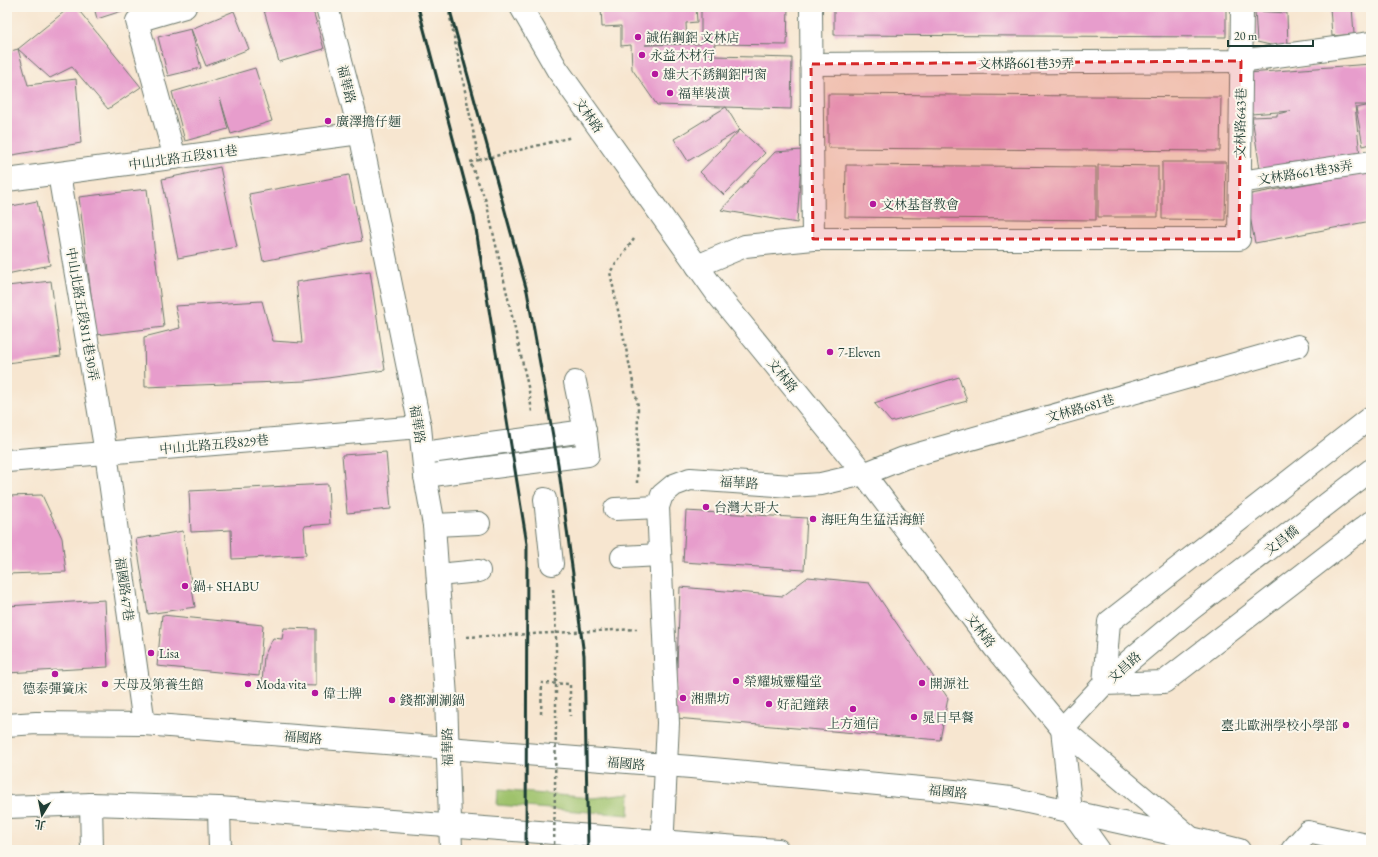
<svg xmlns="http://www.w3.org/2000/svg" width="1378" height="857" viewBox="0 0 1378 857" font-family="'EB Garamond','Noto Serif TC',serif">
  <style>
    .green { fill: #9fc26c; stroke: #5f8050 }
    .building { fill: #e79dcc }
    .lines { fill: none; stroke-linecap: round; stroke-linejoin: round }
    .minor-casing { stroke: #6b786b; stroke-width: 24 }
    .major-casing { stroke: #6b786b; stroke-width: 24 }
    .path { stroke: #6b786b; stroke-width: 2.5; stroke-dasharray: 3 3; stroke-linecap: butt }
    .minor { stroke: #fff; stroke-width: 22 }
    .major { stroke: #fff; stroke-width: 22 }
    .rail { stroke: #1f3d34; stroke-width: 3 }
    .path-bridge { stroke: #6b786b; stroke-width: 2.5; stroke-dasharray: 3 3; stroke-linecap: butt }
    .marked { fill: #d62828; fill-opacity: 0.2; stroke: #d62828; stroke-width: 3; stroke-dasharray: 8 5; stroke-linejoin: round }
    .poi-dot { fill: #b5179e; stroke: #fbf7ec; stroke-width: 1.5 }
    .labels { text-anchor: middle; stroke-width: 4; stroke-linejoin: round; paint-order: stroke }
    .poi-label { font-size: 13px; fill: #1f3d34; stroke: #fbf7ec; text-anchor: start }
    .street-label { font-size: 13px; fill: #1f3d34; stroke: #fbf7ec }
  </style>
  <rect width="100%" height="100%" fill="#fbf7ec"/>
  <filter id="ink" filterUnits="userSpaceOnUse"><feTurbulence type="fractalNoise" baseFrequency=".025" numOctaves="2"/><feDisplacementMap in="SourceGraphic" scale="8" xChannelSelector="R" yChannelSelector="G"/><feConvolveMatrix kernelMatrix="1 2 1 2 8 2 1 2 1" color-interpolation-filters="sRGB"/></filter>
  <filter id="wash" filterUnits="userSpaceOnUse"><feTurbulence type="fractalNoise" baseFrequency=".012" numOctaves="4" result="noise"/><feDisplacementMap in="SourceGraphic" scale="16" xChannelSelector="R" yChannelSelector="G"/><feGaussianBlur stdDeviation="0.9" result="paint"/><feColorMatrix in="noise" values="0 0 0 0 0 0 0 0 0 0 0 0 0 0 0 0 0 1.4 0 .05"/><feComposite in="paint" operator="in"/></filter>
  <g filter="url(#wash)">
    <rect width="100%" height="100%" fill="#f7e6d0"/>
    <path class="green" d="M498,790L592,798L630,794L629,815L497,805Z"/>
    <g id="blocks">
      <g class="building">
        <path d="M70,7H76L141,87L108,109L72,67L50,78L18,49L28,85L76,79L81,143L7,156V52L18,49Z"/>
        <path d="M94,7H134L97,19Z"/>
        <path d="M263,7H312L324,49L279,62Z"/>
        <path d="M601,7H696L697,22L686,23L687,43L645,45L701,44V7H788L787,45L714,44L715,56L792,58L791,109L657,105L632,69L631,45L621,46V26L602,27Z"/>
        <path d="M834,7H1226V37L834,35Z"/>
        <path d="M1330,7H1352L1354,34L1332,36Z"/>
        <path d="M234,11L249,49L206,66L191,29L201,68L168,76L158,37L191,29Z"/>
        <path d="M1255,11L1287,13L1288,49L1257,42Z"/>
        <path d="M1371,64V105H1355L1360,156L1286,163L1287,168L1260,169L1252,117L1277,116V114L1291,111L1251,114L1248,73Z"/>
        <path d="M255,68L272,121L231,134L220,98L228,129L185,141L172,92Z"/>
        <path d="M828,94L1221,97L1220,151L828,148Z"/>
        <path d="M1371,105V144L1363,146L1356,108Z"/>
        <path d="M726,107L740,130L765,153L724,195L700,172L740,130L688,161L674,139Z"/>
        <path d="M802,150L797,223L721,210L775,152Z"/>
        <path d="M1162,162H1226L1225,220L1162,219Z"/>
        <path d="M846,165L1096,167V220L845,217Z"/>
        <path d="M1098,165L1158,166V217H1098Z"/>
        <path d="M220,167L237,247L178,258L162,179Z"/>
        <path d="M1371,172V221L1255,243L1246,195Z"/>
        <path d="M349,175L362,241L263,261L249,194Z"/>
        <path d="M147,189L164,327L96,335L79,197Z"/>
        <path d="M37,201L50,265L7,274V207Z"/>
        <path d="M370,271L385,370L306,381L145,387L144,337L180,328L175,306L262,301L273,341L302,343L296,282Z"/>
        <path d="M51,281L61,356L7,363V286Z"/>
        <path d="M959,377L967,401L891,422L874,403Z"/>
        <path d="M386,452L391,509L347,513L342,455Z"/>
        <path d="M328,484L330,524L304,526L306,555L232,559L231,530L191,532L189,491Z"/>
        <path d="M42,495L62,538L66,572L7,574V496Z"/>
        <path d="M686,511L807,518L804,570L683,562Z"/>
        <path d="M183,531L195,607L148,614L136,539Z"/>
        <path d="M808,577L869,583L948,698L940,740L675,718L680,587L783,596Z"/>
        <path d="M105,600L108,667L7,673V606Z"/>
        <path d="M162,615L263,625L259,676L157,666Z"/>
        <path d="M284,628L316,629V686L262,684L264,656L273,638L282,639Z"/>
      </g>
    </g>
  </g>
  <g filter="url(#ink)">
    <use href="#blocks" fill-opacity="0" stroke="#6b786b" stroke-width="1"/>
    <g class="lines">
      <defs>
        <g id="minor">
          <path d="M327,7L360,133L420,427L425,476L434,525L446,697L451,850"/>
          <path d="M521,7L557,69L718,295L864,474L994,647L1062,729L1191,838L1239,850"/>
          <path d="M811,7L813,239"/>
          <path d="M811,64L1241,61L1371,43"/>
          <path d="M175,158L137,21L185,7"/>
          <path d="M59,174L106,453L144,724"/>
          <path d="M7,180L360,133"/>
          <path d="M1240,182L1371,162"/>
          <path d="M697,266L745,246L813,239H1239L1242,7"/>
          <path d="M1371,417L1109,622L1104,684L1164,682L1371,522"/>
          <path d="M423,453L585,431"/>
          <path d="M7,461L420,427"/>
          <path d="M425,476L588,455L585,431L575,382"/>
          <path d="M545,499L552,564"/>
          <path d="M615,509L658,507"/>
          <path d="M434,525L479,523"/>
          <path d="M622,557L660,555"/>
          <path d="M438,575L479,571"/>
          <path d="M1062,729L1104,684L1129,661L1190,610L1371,470"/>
          <path d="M1062,729L1071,811"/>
          <path d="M91,804L92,850"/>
          <path d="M219,808L220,850"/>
          <path d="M662,850L668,723L658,507L662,495L674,485L690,479L791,486L821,484L864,474L904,458L1298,346"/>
          <path d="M1292,850L1308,832L1371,846"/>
        </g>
        <g id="major">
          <path d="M7,725L36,723L144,724L691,767L954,791L1010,798L1191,838L1199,850"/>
          <path d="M7,807L91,804L219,808L778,850"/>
          <path d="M1071,811L1099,850"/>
        </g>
      </defs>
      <use href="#minor" class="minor-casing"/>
      <use href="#major" class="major-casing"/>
      <g class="path">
        <path d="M448,7L479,160L572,137"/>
        <path d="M479,160L470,162L486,201L529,391L532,412"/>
        <path d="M634,239L610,272L638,406L637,483"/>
        <path d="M553,589L556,633V723"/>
        <path d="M467,637L637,629"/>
        <path d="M541,714L542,683L570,684V716"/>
      </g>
      <use href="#minor" class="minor"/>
      <use href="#major" class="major"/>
      <g class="rail">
        <path d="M418,7L474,217L527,544L526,850"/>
        <path d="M449,7L527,291L558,464L584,655L588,850"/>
      </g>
      <path class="path-bridge" d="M554,850L556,723"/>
    </g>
  </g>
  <path class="marked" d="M1241,61L1239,239H813L811,64Z"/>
  <g class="poi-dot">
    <circle cx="638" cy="37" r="4"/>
    <circle cx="642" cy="55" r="4"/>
    <circle cx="655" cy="74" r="4"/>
    <circle cx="670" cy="93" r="4"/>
    <circle cx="328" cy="121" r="4"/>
    <circle cx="873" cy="204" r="4"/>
    <circle cx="830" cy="352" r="4"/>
    <circle cx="706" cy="507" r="4"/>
    <circle cx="813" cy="519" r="4"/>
    <circle cx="185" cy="586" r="4"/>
    <circle cx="151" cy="653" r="4"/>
    <circle cx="55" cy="674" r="4"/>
    <circle cx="736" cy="681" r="4"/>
    <circle cx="922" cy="683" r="4"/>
    <circle cx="105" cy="684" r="4"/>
    <circle cx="248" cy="684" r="4"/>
    <circle cx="315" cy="693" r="4"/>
    <circle cx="683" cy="698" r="4"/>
    <circle cx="392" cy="700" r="4"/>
    <circle cx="769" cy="704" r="4"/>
    <circle cx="853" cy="709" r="4"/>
    <circle cx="914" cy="717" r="4"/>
    <circle cx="1346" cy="725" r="4"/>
  </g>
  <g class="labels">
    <g class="poi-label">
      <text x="646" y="42">誠佑鋼鋁 文林店</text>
      <text x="650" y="60">永益木材行</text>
      <text x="663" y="79">雄大不銹鋼鋁門窗</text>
      <text x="678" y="98">福華裝潢</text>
      <text x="336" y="126">廣澤擔仔麵</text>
      <text x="881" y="209">文林基督教會</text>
      <text x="838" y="357">7-Eleven</text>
      <text x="714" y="512">台灣大哥大</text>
      <text x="821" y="524">海旺角生猛活海鮮</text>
      <text x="193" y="591">鍋+ SHABU</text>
      <text x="159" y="658">Lisa</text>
      <text x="744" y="686">榮耀城靈糧堂</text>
      <text x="930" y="688">開源社</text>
      <text x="113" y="689">天母及第養生館</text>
      <text x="256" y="689">Moda vita</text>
      <text x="55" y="693" text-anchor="middle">德泰彈簧床</text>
      <text x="323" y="698">偉士牌</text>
      <text x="691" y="703">湘鼎坊</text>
      <text x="400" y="705">錢都涮涮鍋</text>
      <text x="777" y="709">好記鐘錶</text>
      <text x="922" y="722">晁日早餐</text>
      <text x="853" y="728" text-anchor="middle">上方通信</text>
      <text x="1338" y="730" text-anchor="end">臺北歐洲學校小學部</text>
    </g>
    <g class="street-label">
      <text x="1026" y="68">文林路661巷39弄</text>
      <text transform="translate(347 84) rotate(76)" y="5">福華路</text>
      <text transform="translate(589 115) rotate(55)" y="5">文林路</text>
      <text transform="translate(1240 123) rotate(-89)" y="5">文林路643巷</text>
      <text transform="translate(183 157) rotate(-8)" y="5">中山北路五段811巷</text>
      <text transform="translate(1305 172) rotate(-9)" y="5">文林路661巷38弄</text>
      <text transform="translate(83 314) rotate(80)" y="5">中山北路五段811巷30弄</text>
      <text transform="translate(783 375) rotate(51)" y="5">文林路</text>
      <text transform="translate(1080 408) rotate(-16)" y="5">文林路681巷</text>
      <text transform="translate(418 424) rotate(81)" y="5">福華路</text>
      <text transform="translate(214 444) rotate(-5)" y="5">中山北路五段829巷</text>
      <text transform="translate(739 482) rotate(4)" y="5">福華路</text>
      <text transform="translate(1281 540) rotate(-38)" y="5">文昌橋</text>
      <text transform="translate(125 589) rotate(82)" y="5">福國路47巷</text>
      <text transform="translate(981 630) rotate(53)" y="5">文林路</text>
      <text transform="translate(1124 667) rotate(-42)" y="5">文昌路</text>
      <text transform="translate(303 737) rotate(5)" y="5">福國路</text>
      <text transform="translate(447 747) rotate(-91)" y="5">福華路</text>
      <text transform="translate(626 763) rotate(5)" y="5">福國路</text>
      <text transform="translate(948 791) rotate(6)" y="5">福國路</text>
    </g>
  </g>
  <rect width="1378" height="857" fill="none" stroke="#fbf7ec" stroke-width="24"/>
  <g transform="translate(42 815) rotate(190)" stroke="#fbf7ec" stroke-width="3" paint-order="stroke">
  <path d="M0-3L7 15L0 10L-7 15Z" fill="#1f3d34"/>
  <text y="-6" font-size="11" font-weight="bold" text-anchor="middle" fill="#1f3d34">北</text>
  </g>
  <path d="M1228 40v6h85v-6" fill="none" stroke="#1f3d34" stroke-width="2"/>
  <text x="1234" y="40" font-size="12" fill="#1f3d34" stroke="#fbf7ec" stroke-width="3" paint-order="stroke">20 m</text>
</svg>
